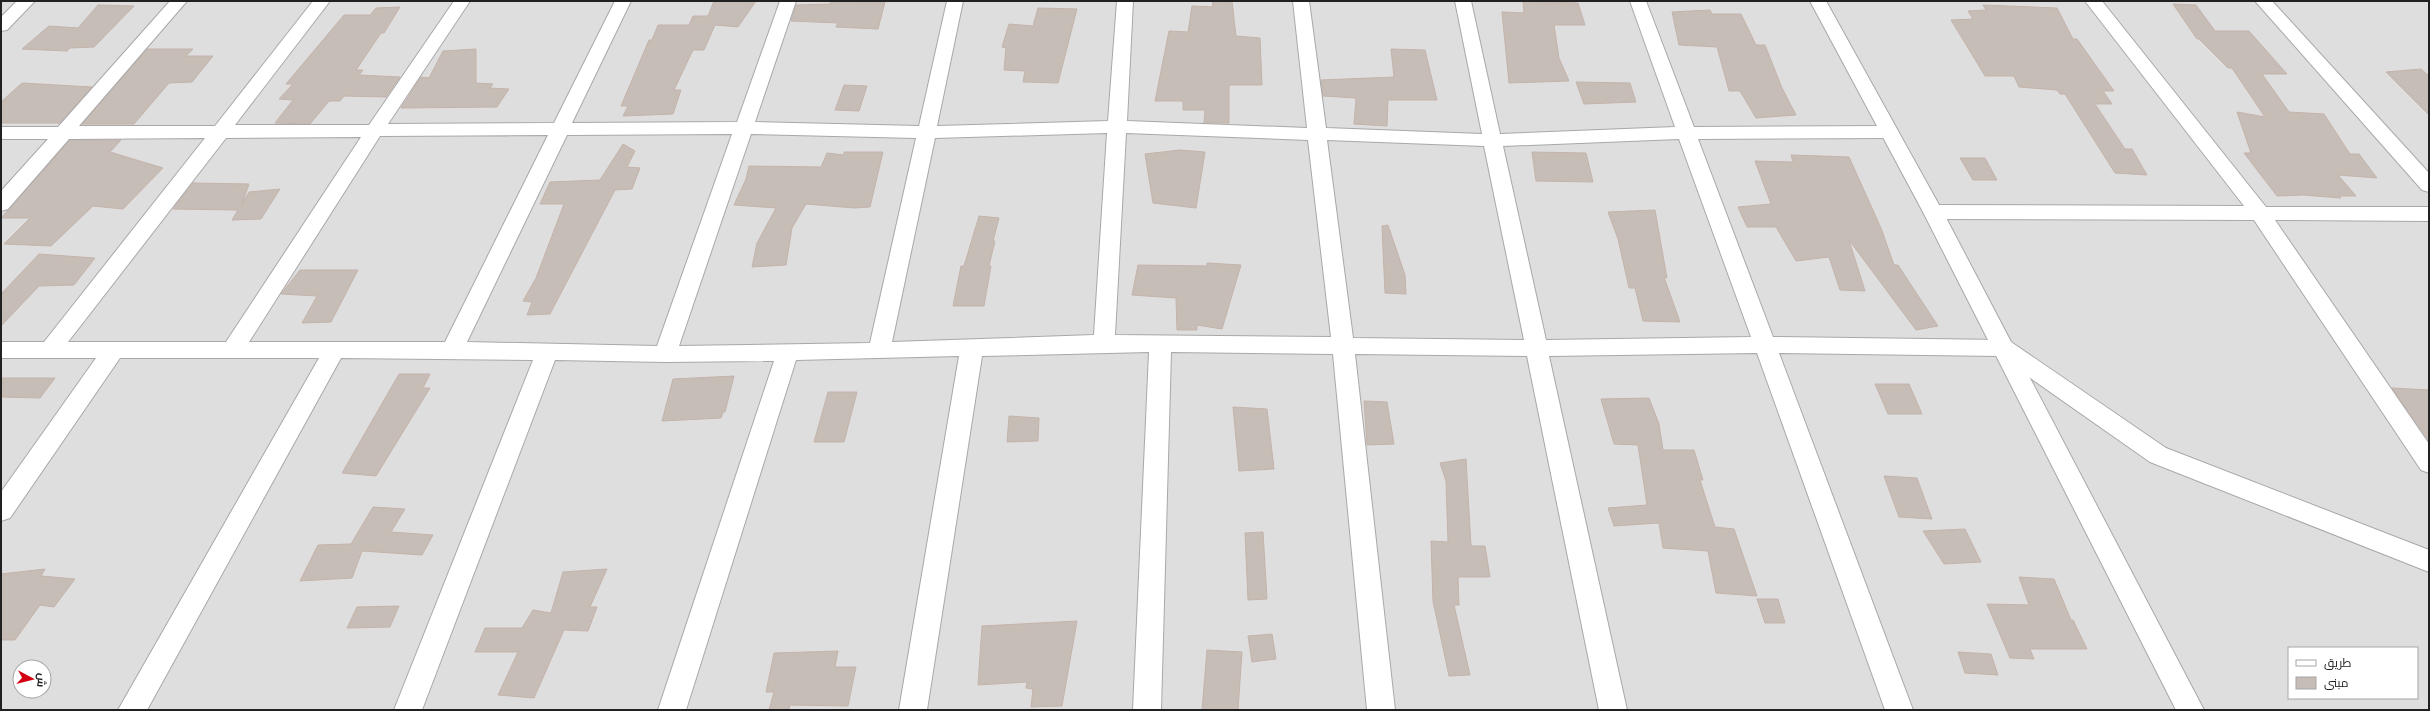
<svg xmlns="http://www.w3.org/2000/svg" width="2430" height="711" viewBox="0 0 2430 711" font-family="Jost,Cairo,sans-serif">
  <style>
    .residential { fill: #dfdedf; fill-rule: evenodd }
    .building { fill: #c7bdb7; stroke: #c4b3aa }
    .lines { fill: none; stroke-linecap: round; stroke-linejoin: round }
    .minor-casing { stroke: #a8a8a8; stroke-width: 2 }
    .tertiary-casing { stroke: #a8a8a8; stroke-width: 2 }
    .minor { fill: #fff; fill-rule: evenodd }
    .tertiary { fill: #fff; fill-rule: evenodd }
  </style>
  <rect width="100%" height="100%" fill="#f2eee8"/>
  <path class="residential" d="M1,1H2429V710H1ZM2289,648H2417V698H2289ZM20,667H44V691H20Z"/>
  <g class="building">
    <path d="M714,1H756L738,27L715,25L704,50H693L674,90H681L673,114L623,116L628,106H621L649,40H652L658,25H689L693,16H708Z"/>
    <path d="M831,1L885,2L878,29L836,27L838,23L791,21L796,5L830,4Z"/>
    <path d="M1212,1H1232L1236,36L1260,38L1262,85H1229V123H1204L1205,110H1183V101H1155L1169,31L1188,32L1192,6L1213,7Z"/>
    <path d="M1523,1L1578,3L1585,25H1554L1559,58L1569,81L1509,83L1502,12L1524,13Z"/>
    <path d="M2173,4L2196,5L2215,31H2249L2287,74H2262L2289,112L2324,114L2350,154H2359L2377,178L2338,175L2356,196H2339L2341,198L2303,195L2277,196L2244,153H2251L2237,112L2265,117L2232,68H2228L2199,39H2197Z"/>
    <path d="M98,5L134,6L94,47L70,48L67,51L22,49L49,26L78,28Z"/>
    <path d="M1983,5L2057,8L2073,39H2077L2114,91H2103L2112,104H2095L2125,149H2132L2147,175L2115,173L2065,94H2060L2057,90L2019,87L2014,76H1985L1951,20L1973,19L1968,11L1986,10Z"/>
    <path d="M400,7L384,33H381L356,70H363L359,75L400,77L386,97L344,96L340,101H329L310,124L275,123L293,100L279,99L293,84H286L344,15H370L376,8Z"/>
    <path d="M1038,8L1077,9L1058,83L1023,82L1025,71L1004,70L1006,48L1002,47L1009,24L1033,26Z"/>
    <path d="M1710,10L1712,14H1741L1756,45H1765L1782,88L1796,115L1756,118L1740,91H1729L1717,47L1679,45L1672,12Z"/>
    <path d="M147,49H193L186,56H213L192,82L169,83L134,124H82Z"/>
    <path d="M476,49V83L493,84L490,88L509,89L497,107L401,108L421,77L429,78L443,51Z"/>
    <path d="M1391,49L1425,50L1437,100H1388L1387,126L1354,124L1356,98L1323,96L1321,80L1394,77Z"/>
    <path d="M2421,69L2429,76V115L2386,72Z"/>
    <path d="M1576,82L1630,83L1636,102L1584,104Z"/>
    <path d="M22,83L92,87L60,123H1V102Z"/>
    <path d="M844,85L867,86L859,111L835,110Z"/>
    <path d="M70,140H121L110,152L163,168L123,209L93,206L51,246L4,244L30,218H1Z"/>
    <path d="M623,144L635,151L627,167L640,168L632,189L615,190L550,314L527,315L532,302L523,301L536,278L564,204H540L550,182L600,180Z"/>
    <path d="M1180,150L1205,152L1196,208L1153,203L1145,154Z"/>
    <path d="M844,152H883L870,207L854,208L806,204L792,228L786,265L752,267L757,243L776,208L734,205L746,179L749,166L821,167L827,153L844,155Z"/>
    <path d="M1532,152L1586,153L1593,182L1536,181Z"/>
    <path d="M1791,155L1849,157L1881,228L1894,265H1898L1938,326L1916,330L1849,240L1865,291L1840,290L1829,257L1796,261L1776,227H1747L1738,207L1771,204L1755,161L1793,162Z"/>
    <path d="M1960,158H1985L1997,180H1973Z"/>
    <path d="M193,183L249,184L242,204L249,192L280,189L261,219L232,220L238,210L173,209Z"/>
    <path d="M1655,210L1667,278L1664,277L1680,322L1643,321L1635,288H1629L1618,239L1608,212Z"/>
    <path d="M979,216L999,218L993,241H995L989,266H991L984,306H953L961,266H964Z"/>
    <path d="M1388,225L1405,275L1406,294L1385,293L1382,226Z"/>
    <path d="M39,254L95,258L74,285L39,286L1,326V294Z"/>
    <path d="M1207,263L1241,265L1222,329L1197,325V330H1177L1176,298L1132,295L1138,265L1207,266Z"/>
    <path d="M300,270H358L331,322L302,323L317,296L281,294Z"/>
    <path d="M399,374H430L423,388H430L376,476L342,473Z"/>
    <path d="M734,376L725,412H723L721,418L662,421L673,379Z"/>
    <path d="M1,378H55L40,398L1,397Z"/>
    <path d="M1875,384H1909L1922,414H1888Z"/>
    <path d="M2392,388L2429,390V441Z"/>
    <path d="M828,392H857L844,442H814Z"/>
    <path d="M1649,398L1659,424L1663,450H1694L1703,480H1700L1715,527L1734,529L1757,596L1716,593L1708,551L1663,548L1659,523L1614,526L1608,508L1647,505L1638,445L1614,444L1601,399Z"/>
    <path d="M1364,401L1387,402L1394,444L1367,445Z"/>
    <path d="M1233,407L1267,409L1274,469L1239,471Z"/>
    <path d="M1009,416L1039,418L1038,441L1007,442Z"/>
    <path d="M1466,459L1471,546H1485L1490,577H1458L1459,605H1454L1470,675L1449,676L1433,601L1431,541L1448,542L1446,481L1440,463Z"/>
    <path d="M1884,476L1917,478L1932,519L1899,517Z"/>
    <path d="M373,507L405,509L391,532L433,535L422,555L362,551L352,578L300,581L318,545L351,544Z"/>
    <path d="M1965,529L1981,562L1944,564L1923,531Z"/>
    <path d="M1263,532L1267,599L1248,600L1245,533Z"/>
    <path d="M45,569L41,576L75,579L54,607L40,605L15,640H1V574Z"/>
    <path d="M607,569L590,607H597L588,631L564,630L534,698L498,695L518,652H475L485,628H522L533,610L551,613L563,572Z"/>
    <path d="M2019,577L2054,579L2071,620H2073L2087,649H2030L2034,659L2010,658L1987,604L2029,605Z"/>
    <path d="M1757,599H1778L1785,623H1765Z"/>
    <path d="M399,606L390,627L347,628L357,607Z"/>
    <path d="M1077,621L1062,706L1031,707L1033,689L1026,688L1027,682L978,685L982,626Z"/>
    <path d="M1272,634L1276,659L1252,662L1248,636Z"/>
    <path d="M1207,650L1242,652L1238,710H1202Z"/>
    <path d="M838,651L835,667H856L848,706L790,705L789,710H769L774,692H766L774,653Z"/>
    <path d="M1958,652L1991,654L1998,675L1965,673Z"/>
  </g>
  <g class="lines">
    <defs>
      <g id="minor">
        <path d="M17,1H35L7,30L1,31V17Z"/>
        <path d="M170,1H187L79,126H215L313,1H330L235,125H369L454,1H470L388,124L554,123L615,1H631L572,123L737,122L780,1H796L755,122L919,126L947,1H963L937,126L1108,121L1117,1H1133L1127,121L1307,128L1293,1H1309L1326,128L1482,134L1455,1H1471L1500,134L1675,127L1630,1H1646L1694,127L1889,126L1896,128L1898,132L1896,136L1889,138L1698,139L1773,337L2003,340L2011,342L2166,448L2429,550V572L2150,462L1999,356L1779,353L1913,710H1885L1757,353L1549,356L1627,710H1599L1527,356L1355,354L1395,710H1367L1333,354L1171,352L1161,710H1133L1149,352L982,356L927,710H899L959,356L796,360L686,710H658L774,361L665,362L555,360L422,710H394L533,360L341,358L147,710H118L319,358H120L10,518L1,521V492L96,358H1V342H44L205,138L69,139L8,209L1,211V191L48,139H1V127H58ZM1107,133L1094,335L892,342L935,138ZM1126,133L1308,140L1331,337L1115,335ZM732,134L657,346L467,342L567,135ZM751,134L916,138L870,343L679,346ZM548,135L445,342H249L380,136ZM361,137L226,342H68L226,138ZM1679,139L1751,337L1546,340L1503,146ZM1327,140L1484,146L1524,340L1353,338Z"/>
        <path d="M2085,1H2102L2266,207H2429V221L2275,220L2429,444V473L2421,470L2254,220L1933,219L1926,217L1923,212L1926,207L1933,205L2244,206Z"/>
        <path d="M2255,1H2272L2429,173V192L2422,190Z"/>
      </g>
      <path id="tertiary" d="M1810,1H1826L1943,212L2204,710H2176L1923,212Z"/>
    </defs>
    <use href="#minor" class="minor-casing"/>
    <use href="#tertiary" class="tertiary-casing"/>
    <use href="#minor" class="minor"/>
    <use href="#tertiary" class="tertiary"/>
  </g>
  <rect width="2430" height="711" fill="none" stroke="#212121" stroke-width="4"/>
  <rect x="2288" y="647" width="130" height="52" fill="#ffffff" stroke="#a6a6a6"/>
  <rect x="2296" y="660" width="20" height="6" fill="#ffffff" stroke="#a6a6a6"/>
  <text x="2324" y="667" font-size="12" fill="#212121">طريق</text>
  <rect x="2296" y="677" width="20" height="12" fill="#c7bdb7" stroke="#a6a6a6"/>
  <text x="2324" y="687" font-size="12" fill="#212121">مبنى</text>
  <g transform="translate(32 679) rotate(97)"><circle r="19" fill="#ffffff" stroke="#a6a6a6"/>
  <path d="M0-3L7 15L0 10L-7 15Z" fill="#d30014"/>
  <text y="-6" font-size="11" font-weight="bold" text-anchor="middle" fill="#212121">ش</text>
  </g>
</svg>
